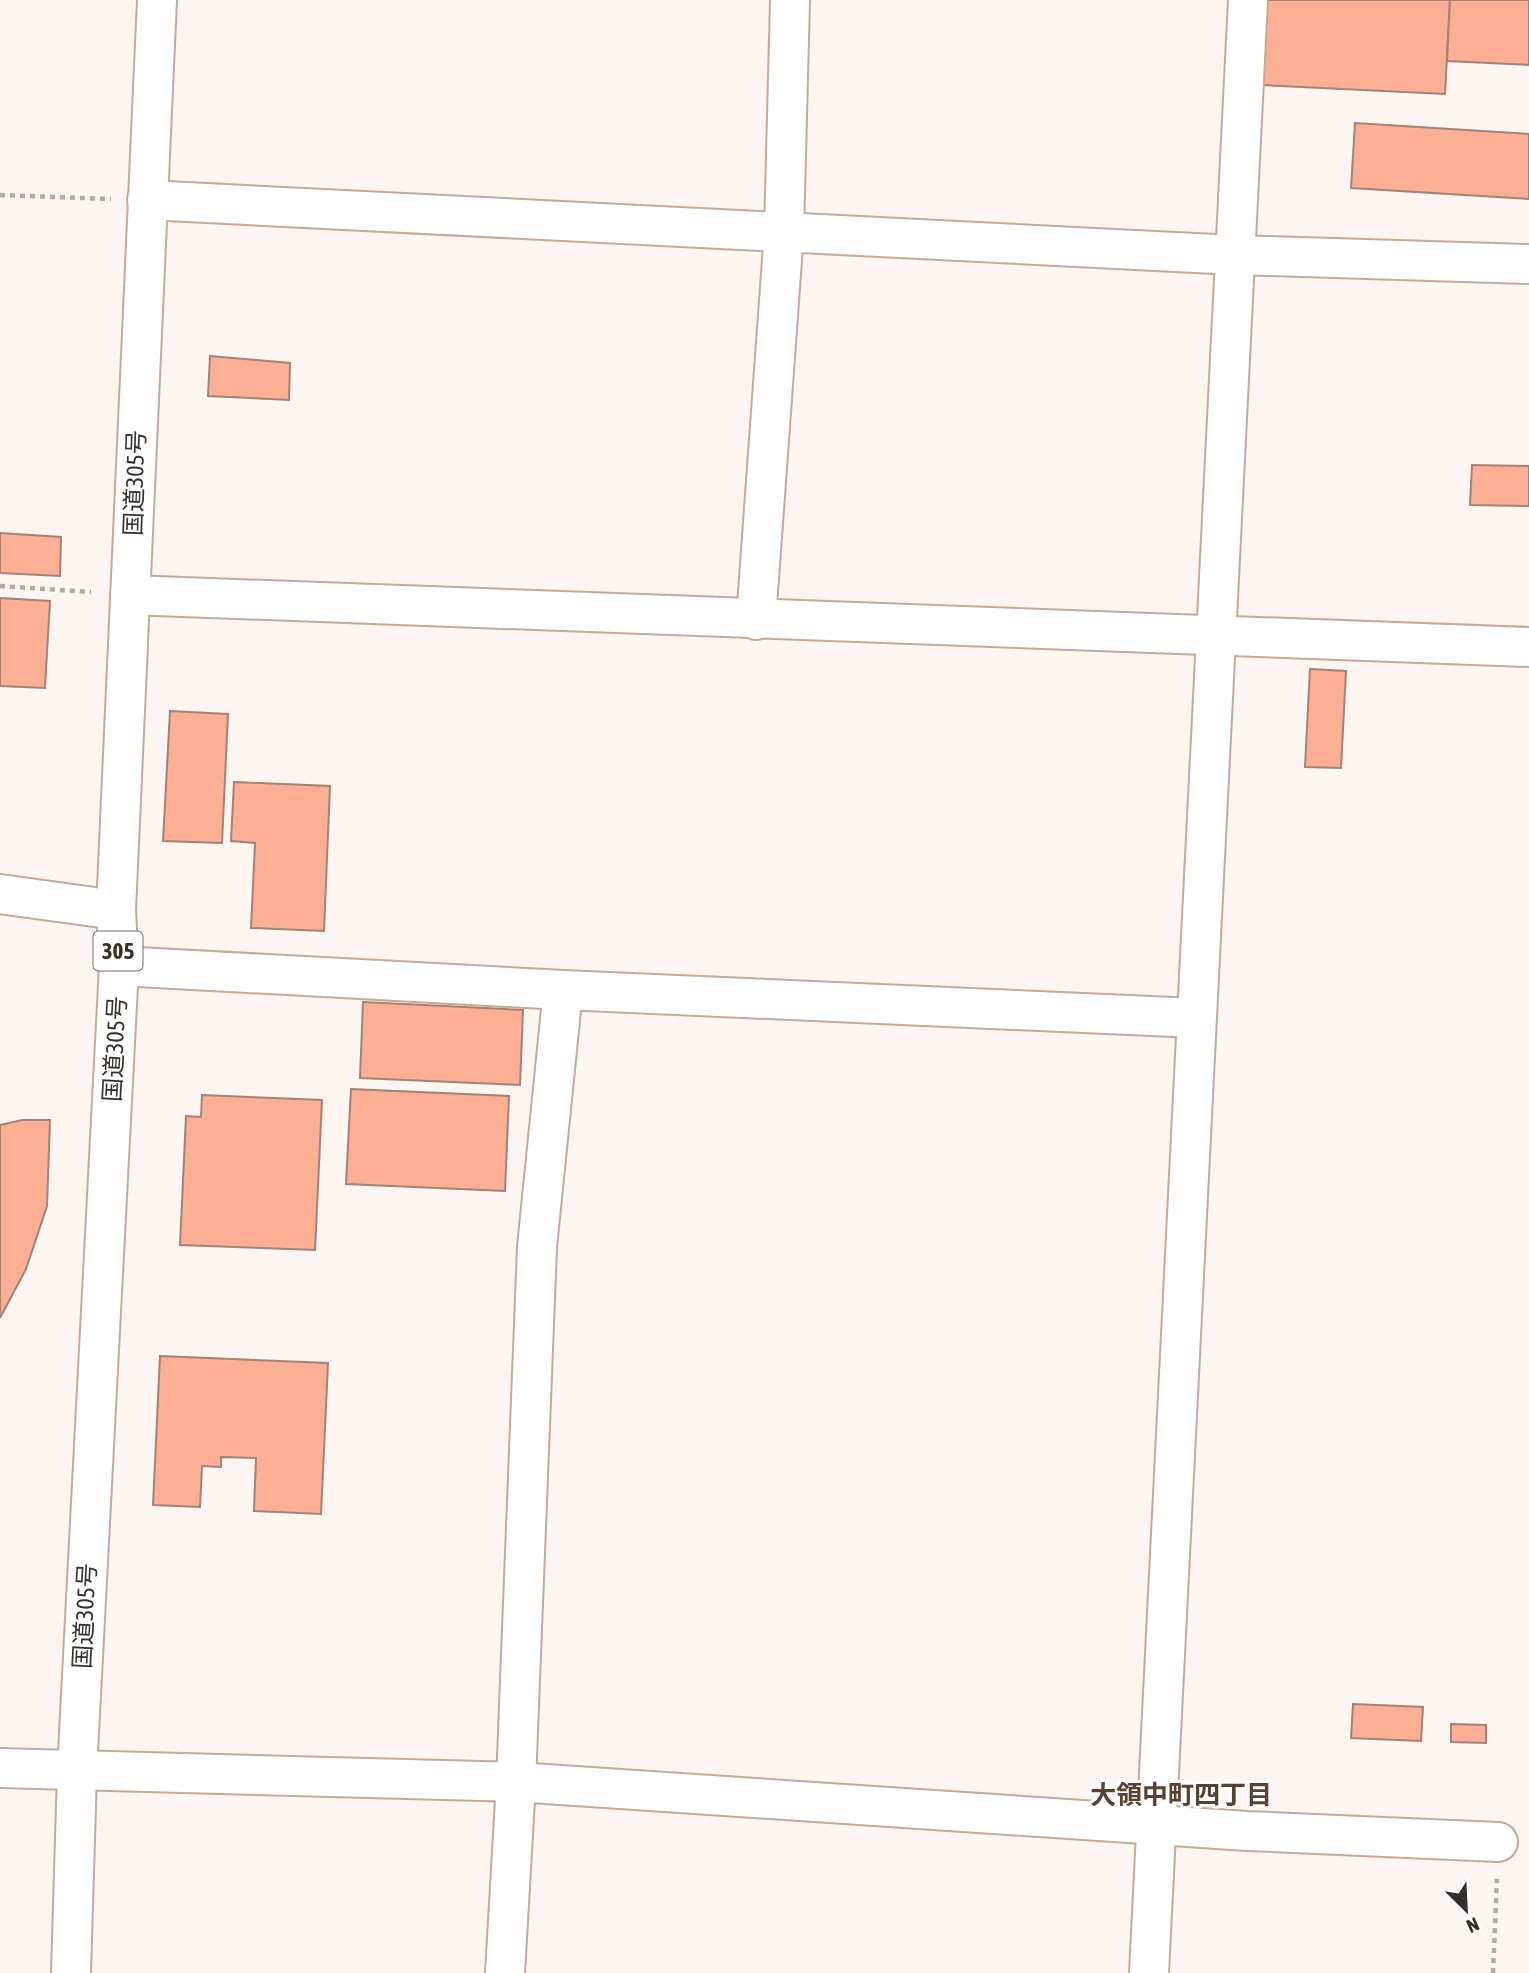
<svg xmlns="http://www.w3.org/2000/svg" width="1529" height="1973" viewBox="0 0 1529 1973" font-family="'Asap Condensed','Noto Sans JP',sans-serif">
  <style>
    .building { fill: #fcaf94; stroke: #a48276; stroke-width: 2 }
    .lines { fill: none; stroke-linecap: round; stroke-linejoin: round }
    .minor-casing { stroke: #c7a995; stroke-width: 42 }
    .highway-casing { stroke: #c7a995; stroke-width: 42 }
    .path { stroke: #b3aaa4; stroke-width: 4.5; stroke-dasharray: 5 5; stroke-linecap: butt }
    .minor { stroke: #fff; stroke-width: 38 }
    .highway { stroke: #fff; stroke-width: 38 }
    .labels { text-anchor: middle; stroke-width: 6; stroke-linejoin: round; paint-order: stroke }
    .shield { fill: #fff; stroke: #756d67; stroke-width: 2 }
    .shield-label { font-size: 23px; font-weight: bold; fill: #3a2f26 }
    .street-label { font-size: 24px; fill: #3a2f26; stroke: #fff }
    .neighbourhood-label { font-size: 26px; font-weight: bold; fill: #5a412f; stroke: #fff }
  </style>
  <rect width="100%" height="100%" fill="#fcf5f1"/>
  <g class="building">
    <path d="M1266,0H1450L1445,94L1262,85Z"/>
    <path d="M1450,0H1529V65L1447,61Z"/>
    <path d="M1355,123L1529,134V199L1351,188Z"/>
    <path d="M210,356L290,363L289,400L208,396Z"/>
    <path d="M1472,465L1529,466V506L1470,505Z"/>
    <path d="M0,533L61,537L60,576L0,573Z"/>
    <path d="M0,598L50,601L45,688L0,686Z"/>
    <path d="M1310,669L1346,671L1341,768L1305,767Z"/>
    <path d="M170,711L228,714L222,843L163,841Z"/>
    <path d="M234,782L330,786L324,931L251,928L255,843L231,841Z"/>
    <path d="M363,1002L523,1010L520,1085L360,1078Z"/>
    <path d="M351,1089L509,1096L505,1191L346,1184Z"/>
    <path d="M202,1095L322,1100L315,1250L180,1245L186,1116L201,1117Z"/>
    <path d="M22,1120H50L47,1206L26,1269L0,1318V1125Z"/>
    <path d="M160,1356L328,1363L321,1514L254,1511L256,1458L221,1457V1467L202,1466L200,1507L153,1505Z"/>
    <path d="M1353,1704L1423,1707L1421,1741L1351,1738Z"/>
    <path d="M1451,1724L1486,1725V1743L1451,1742Z"/>
  </g>
  <g class="lines">
    <defs>
      <g id="minor">
        <path d="M147,200L1235,255L1529,264"/>
        <path d="M130,595L1529,647"/>
        <path d="M756,620L784,232L790,0"/>
        <path d="M0,894L116,910"/>
        <path d="M119,966L563,990L1196,1018"/>
        <path d="M0,1768L516,1782L1247,1831L1498,1842"/>
        <path d="M505,1973L516,1782L537,1247L563,990"/>
        <path d="M1149,1973L1248,0"/>
      </g>
      <path id="highway" d="M71,1973L77,1772L119,966L116,910L157,0"/>
    </defs>
    <use href="#minor" class="minor-casing"/>
    <use href="#highway" class="highway-casing"/>
    <g class="path">
      <path d="M0,195L111,199"/>
      <path d="M0,586L91,592"/>
      <path d="M1493,1973L1497,1879"/>
    </g>
    <use href="#minor" class="minor"/>
    <use href="#highway" class="highway"/>
  </g>
  <g class="labels">
    <rect class="shield" x="93.5" y="931.5" width="49" height="39" rx="5"/>
    <g class="shield-label">
      <text x="118" y="959">305</text>
    </g>
    <g class="street-label">
      <text transform="translate(135 483) rotate(-88)" y="8">国道305号</text>
      <text transform="translate(115 1049) rotate(-87)" y="8">国道305号</text>
      <text transform="translate(85 1616) rotate(-87)" y="8">国道305号</text>
    </g>
    <g class="neighbourhood-label">
      <text x="1181" y="1804">大領中町四丁目</text>
    </g>
  </g>
  <g transform="translate(1466 1910) rotate(156)" stroke="#ffffff" stroke-width="5" paint-order="stroke">
  <path d="M0-5L12 26L0 18L-12 26Z" fill="#3a2f26"/>
  <text y="-10" font-size="19" font-weight="bold" text-anchor="middle" fill="#3a2f26">N</text>
  </g>
</svg>
